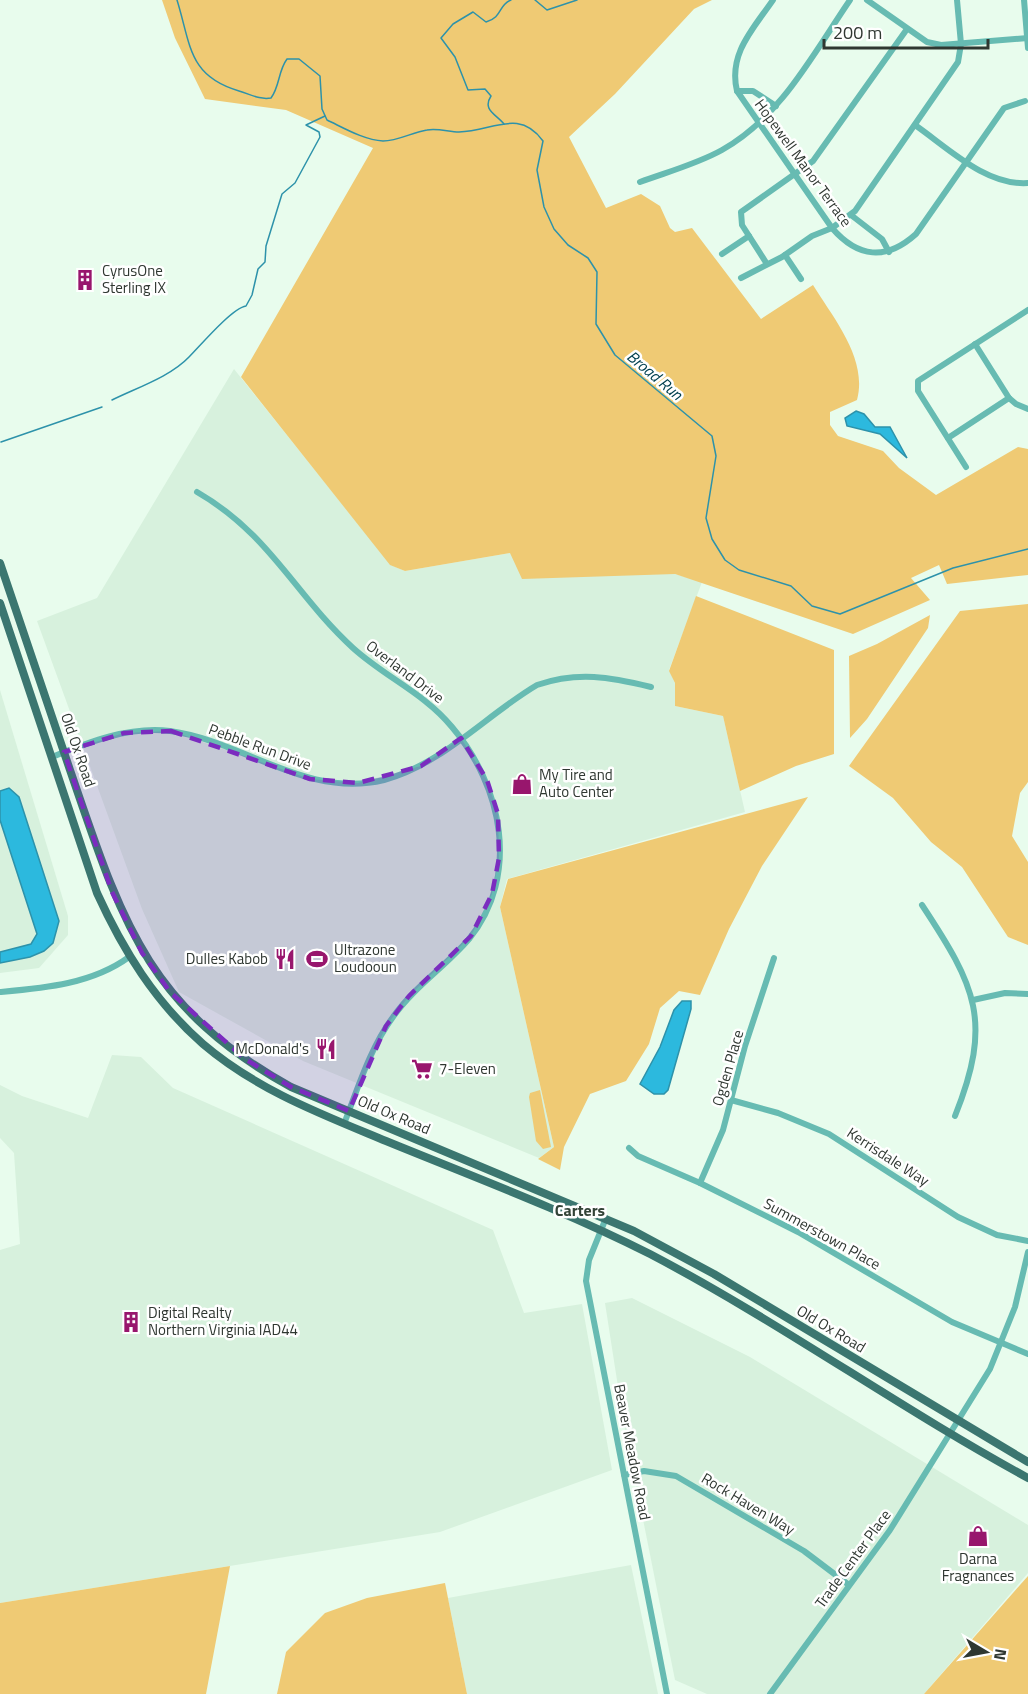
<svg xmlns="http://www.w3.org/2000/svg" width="1028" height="1694" viewBox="0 0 1028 1694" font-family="'Titillium Web',sans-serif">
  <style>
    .built { fill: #d7f1dd }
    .green { fill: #efca74 }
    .water { fill: #2cb9de; stroke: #2d92aa; stroke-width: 1.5 }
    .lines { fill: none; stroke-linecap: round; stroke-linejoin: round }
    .stream { stroke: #2d92aa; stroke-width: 1.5 }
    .minor { stroke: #67bbb2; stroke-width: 6 }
    .major { stroke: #3b7670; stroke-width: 8 }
    .marked { fill: #7b2cbf; fill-opacity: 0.2; stroke: #7b2cbf; stroke-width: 4.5; stroke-dasharray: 12 8; stroke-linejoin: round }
    .labels { text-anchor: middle; stroke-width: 5; stroke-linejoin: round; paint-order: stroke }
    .street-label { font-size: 15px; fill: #2f3731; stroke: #fff }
    .poi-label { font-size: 15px; fill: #2f3731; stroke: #fff; text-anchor: start }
    .water-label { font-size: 16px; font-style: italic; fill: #02404f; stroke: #fff }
    .neighbourhood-label { font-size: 16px; font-weight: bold; fill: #334337; stroke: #fff }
  </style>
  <rect width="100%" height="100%" fill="#e8fced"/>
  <g class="built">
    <path d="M234,369L391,565L405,571L510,553L675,574L702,582L669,670L675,683V706L723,716L745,812L507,879L500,907L554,1147L539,1158L303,1061L179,992L142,909L37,621L97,598Z"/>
    <path d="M0,690L68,916V935L39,968L0,973Z"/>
    <path d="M112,1055L141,1057L173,1088L493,1230L524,1313L582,1304L612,1470L440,1532L0,1603V1250L20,1244L14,1153L0,1138V1085L22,1096L88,1118Z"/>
    <path d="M632,1298L750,1357L1028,1525V1573L924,1694H707L675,1680L623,1419L605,1303Z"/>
    <path d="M631,1565L658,1694H467L448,1598Z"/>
  </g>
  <g class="green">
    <path d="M162,0H712L694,9L615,94L569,137L606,208L641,194L660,206L670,228L675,232L692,228L761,319L813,285C834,319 868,359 857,400L830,412V425L838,436L883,451L899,468L936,495L1018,447L1028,449V575L947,584L939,565L911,578L930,600L853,634L675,574L522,579L510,553L405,571L390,565L241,377L373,148L286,110L205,99L175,38Z"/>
    <path d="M696,596L834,650V754L796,766L740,791L723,716L675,706V683L669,671Z"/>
    <path d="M1028,604V782L1020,793L1012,836L1028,862V945L1008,937L962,867L931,842L893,798L849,766L960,611Z"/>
    <path d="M930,615L928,628L867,719L850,738L849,656L877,644Z"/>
    <path d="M808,797L762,866L729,929L700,995L679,991L660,1008L649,1044L626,1081L590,1094L564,1147L560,1170L538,1159L554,1147L500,907L508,879Z"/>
    <path d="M540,1090L551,1147L543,1149L536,1141L529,1097L530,1093Z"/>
    <path d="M230,1566L206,1694H0V1603Z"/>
    <path d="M1028,1576V1694H924Z"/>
    <path d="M445,1583L467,1694H277L286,1652L325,1613L367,1598Z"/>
  </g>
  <g class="water">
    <path d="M856,411L864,414L875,427H890L907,458L880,434L847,426L845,418Z"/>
    <path d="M9,788L19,797L59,921L53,943L44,951L30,957L0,963V952L31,944L37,934L0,820V791Z"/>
    <path d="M682,1001H691V1009L668,1090L664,1094H654L640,1084L660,1047L674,1010Z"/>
  </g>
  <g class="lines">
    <g class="stream">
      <path d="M177,0C191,45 188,76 239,91C250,94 259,100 271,98C280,86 278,71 287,59H299L320,76L322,109L327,120C344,128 364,140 383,141C398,141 413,132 427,130C438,128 449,132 459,132C493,131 519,108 543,141L537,170L544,207L554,229L568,245L588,258L597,272L596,324L615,355L712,436L716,456L706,518L712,539L725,560L739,570L791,586L812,606L840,614L953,568L1028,549"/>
      <path d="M535,0L547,10L577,0"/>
      <path d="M504,124C496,114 482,110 491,96L485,89L468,90L455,57L441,38L453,24L473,12L486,22C503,17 498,5 511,0"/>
      <path d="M112,400C136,388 170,377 189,357C200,346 232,308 246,306L252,295L258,269L265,262L266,246L282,194L295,183L320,137L319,132L306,125L325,116"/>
      <path d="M1,442L102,407"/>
    </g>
    <g class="minor">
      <path d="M773,0C753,29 728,54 737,91L832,228C858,258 886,261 916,234L1004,108L1025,101"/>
      <path d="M867,0L927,42L941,45L1028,38"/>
      <path d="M1024,0L1028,48"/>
      <path d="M737,91H753L776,106"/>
      <path d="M915,125C948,148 986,186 1028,183"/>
      <path d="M640,182C667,172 697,164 722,150C781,117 813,54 850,0"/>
      <path d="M851,215L882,239L889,252"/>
      <path d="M722,254L749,236"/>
      <path d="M785,255L801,279"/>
      <path d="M767,264L742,225L741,212L813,161L907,29"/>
      <path d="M741,278L782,257L812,236L832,228L855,211L958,62L961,44L957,0"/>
      <path d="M975,344L1009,398L1016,404L1028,409"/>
      <path d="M948,438L1009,398"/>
      <path d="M966,467L918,391V381L1028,310"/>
      <path d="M197,492C270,534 295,595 353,648C385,677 424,693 452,727C502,786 521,875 469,939C445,967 414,987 393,1017C370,1048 358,1088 344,1124"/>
      <path d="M52,757C89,742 129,726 170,731C244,741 306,799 384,780C443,764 486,715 537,685C578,671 610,677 651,687"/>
      <path d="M922,905C976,987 993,1021 955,1116"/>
      <path d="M0,992C45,988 92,984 129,957"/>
      <path d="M973,1000L1005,993L1028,994"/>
      <path d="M731,1100L778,1113L829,1134L958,1217L997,1235L1028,1241"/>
      <path d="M629,1148L638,1156L700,1183L798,1232L952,1322L1028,1354"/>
      <path d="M700,1183L723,1130L745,1046L774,958"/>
      <path d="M606,1218L589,1260L586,1281L667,1694"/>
      <path d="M624,1475L644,1471L676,1476L804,1551L849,1585"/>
      <path d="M770,1694L890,1530L990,1369L1015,1307L1028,1252"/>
    </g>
    <g class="major">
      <path d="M0,563C23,632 47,701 70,770C121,918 145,1006 291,1087L634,1231L714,1274L1028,1462"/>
      <path d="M0,603L97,893C123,950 155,1002 203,1044C257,1090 321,1114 386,1141C474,1177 565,1211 650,1254C780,1322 899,1408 1028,1478"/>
    </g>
  </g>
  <path class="marked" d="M171,731L310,779L358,783L421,766L461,738L487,780L498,814L499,858L492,894L471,936L409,996L386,1026L349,1111L291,1087L245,1059L170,992L142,953L112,892L64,752L124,733Z"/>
  <defs>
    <symbol id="building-bare" viewBox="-9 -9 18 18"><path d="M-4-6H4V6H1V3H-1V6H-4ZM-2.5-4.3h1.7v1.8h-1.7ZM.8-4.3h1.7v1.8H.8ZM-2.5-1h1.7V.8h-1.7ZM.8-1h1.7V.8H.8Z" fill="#98166d" stroke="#fff" stroke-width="2.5" paint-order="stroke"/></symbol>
    <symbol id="shop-bare" viewBox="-9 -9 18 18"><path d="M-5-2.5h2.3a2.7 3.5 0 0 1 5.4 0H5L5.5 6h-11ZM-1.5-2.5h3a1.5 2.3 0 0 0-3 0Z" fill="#98166d" stroke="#fff" stroke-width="2.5" paint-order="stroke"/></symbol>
    <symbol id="restaurant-bare" viewBox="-9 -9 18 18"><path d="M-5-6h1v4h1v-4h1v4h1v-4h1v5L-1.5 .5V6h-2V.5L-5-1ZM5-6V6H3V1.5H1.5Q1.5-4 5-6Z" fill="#98166d" stroke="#fff" stroke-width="2.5" paint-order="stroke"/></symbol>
    <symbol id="stadium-bare" viewBox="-9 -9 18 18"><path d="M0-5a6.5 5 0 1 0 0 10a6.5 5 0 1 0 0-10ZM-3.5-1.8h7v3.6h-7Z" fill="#98166d" stroke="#fff" stroke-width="2.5" paint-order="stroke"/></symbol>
    <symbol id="supermarket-bare" viewBox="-9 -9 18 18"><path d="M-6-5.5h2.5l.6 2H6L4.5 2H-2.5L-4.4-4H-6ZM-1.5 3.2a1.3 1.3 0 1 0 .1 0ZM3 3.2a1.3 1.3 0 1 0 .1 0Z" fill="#98166d" stroke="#fff" stroke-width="2.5" paint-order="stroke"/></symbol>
  </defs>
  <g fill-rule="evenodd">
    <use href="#building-bare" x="70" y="265" width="30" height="30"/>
    <use href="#shop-bare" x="507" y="769" width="30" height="30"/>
    <use href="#restaurant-bare" x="270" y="944" width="30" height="30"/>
    <use href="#stadium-bare" x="302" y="944" width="30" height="30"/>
    <use href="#restaurant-bare" x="311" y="1034" width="30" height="30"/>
    <use href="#supermarket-bare" x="407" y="1054" width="30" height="30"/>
    <use href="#building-bare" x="116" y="1307" width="30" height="30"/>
    <use href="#shop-bare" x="963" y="1521" width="30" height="30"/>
  </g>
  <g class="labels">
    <g class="street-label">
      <text transform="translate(803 163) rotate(54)" y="5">Hopewell Manor Terrace</text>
      <text transform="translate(405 672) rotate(37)" y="5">Overland Drive</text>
      <text transform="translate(260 747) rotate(20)" y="5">Pebble Run Drive</text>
      <text transform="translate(78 750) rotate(71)" y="5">Old Ox Road</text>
      <text transform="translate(728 1068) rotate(-74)" y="5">Ogden Place</text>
      <text transform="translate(394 1115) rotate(23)" y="5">Old Ox Road</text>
      <text transform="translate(888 1157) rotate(33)" y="5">Kerrisdale Way</text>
      <text transform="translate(822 1234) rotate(29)" y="5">Summerstown Place</text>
      <text transform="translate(831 1329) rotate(31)" y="5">Old Ox Road</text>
      <text transform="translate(632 1452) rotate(79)" y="5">Beaver Meadow Road</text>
      <text transform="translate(748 1504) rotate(31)" y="5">Rock Haven Way</text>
      <text transform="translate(853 1559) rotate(-54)" y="5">Trade Center Place</text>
    </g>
    <g class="poi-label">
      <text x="102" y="276">CyrusOne<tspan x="102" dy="17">Sterling IX</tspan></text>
      <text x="539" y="780">My Tire and<tspan x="539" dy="17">Auto Center</tspan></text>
      <text x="334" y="955">Ultrazone<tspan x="334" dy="17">Loudooun</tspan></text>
      <text x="268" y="964" text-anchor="end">Dulles Kabob</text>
      <text x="309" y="1054" text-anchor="end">McDonald's</text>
      <text x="439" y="1074">7-Eleven</text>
      <text x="148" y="1318">Digital Realty<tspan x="148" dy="17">Northern Virginia IAD44</tspan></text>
      <text x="978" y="1564" text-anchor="middle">Darna<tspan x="978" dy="17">Fragnances</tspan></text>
    </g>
    <g class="water-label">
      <text transform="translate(655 375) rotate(40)" y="6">Broad Run</text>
    </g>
    <g class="neighbourhood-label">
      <text x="580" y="1216">Carters</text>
    </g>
  </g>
  <g transform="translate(986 1652) rotate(100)" stroke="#ffffff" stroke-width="4.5" paint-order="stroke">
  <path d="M0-4.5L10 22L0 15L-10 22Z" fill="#2f3731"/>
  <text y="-9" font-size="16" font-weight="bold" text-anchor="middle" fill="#2f3731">N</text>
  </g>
  <path d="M824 39v9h164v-9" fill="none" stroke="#2f3731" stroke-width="3"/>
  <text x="833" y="39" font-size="18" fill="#2f3731" stroke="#ffffff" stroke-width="4.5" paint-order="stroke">200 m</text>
</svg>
